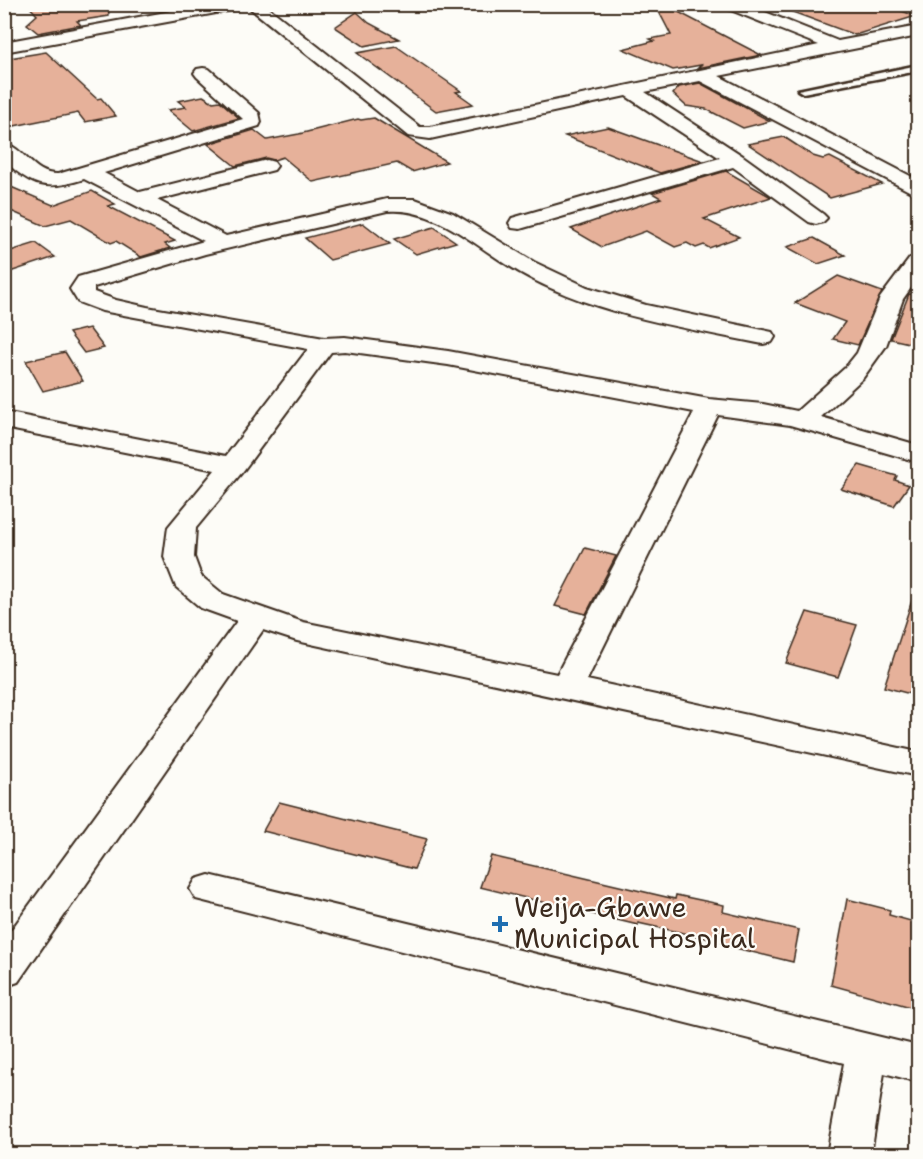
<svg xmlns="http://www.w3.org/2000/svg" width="923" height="1159" viewBox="0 0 923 1159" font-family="'Shantell Sans',sans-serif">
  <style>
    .building { fill: #e6b19a; stroke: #3b2a1e; stroke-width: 1.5 }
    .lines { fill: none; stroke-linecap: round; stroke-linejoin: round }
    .lane-casing { stroke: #3b2a1e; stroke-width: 5 }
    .street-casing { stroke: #3b2a1e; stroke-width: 4 }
    .lane { fill: #fdfcf7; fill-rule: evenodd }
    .street { fill: #fdfcf7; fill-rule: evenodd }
    .poi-dot { fill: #1f6fb2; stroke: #fdfcf7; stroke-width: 2 }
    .labels { text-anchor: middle; stroke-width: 4.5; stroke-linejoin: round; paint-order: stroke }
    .near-poi-label { font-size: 27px; fill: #3b2a1e; stroke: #fdfcf7; text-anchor: start }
  </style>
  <rect width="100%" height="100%" fill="#fdfcf7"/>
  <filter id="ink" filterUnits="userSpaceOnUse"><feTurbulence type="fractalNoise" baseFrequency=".0167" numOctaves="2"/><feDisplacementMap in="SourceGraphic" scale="12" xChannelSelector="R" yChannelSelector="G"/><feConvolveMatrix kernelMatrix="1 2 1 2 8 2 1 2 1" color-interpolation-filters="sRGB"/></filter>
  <g filter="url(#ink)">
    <g class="building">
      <path d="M27,4H108L109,16L77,21L81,25L38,33L27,24L37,15Z"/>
      <path d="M655,4H663L761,55L698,68L701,65L673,70L623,49L654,41L650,39L671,35Z"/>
      <path d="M780,4H882L916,16L855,35L779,7Z"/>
      <path d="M357,12L369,23L399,39L364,46L335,27Z"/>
      <path d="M396,46L461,91L456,92L473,104L436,111L357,53Z"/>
      <path d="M46,52L97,99L101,98L116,116L85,122L78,113L4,128V59Z"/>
      <path d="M700,83L770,121L743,128L706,109L686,106L673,94L679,87Z"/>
      <path d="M203,96L213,102L220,101L239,118L193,131L168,110L186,107L178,101Z"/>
      <path d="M374,118L447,162L412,172L397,163L313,182L283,157L274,160L266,158L235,166L208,144L254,130L267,140L299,134L358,119L361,120Z"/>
      <path d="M608,127L703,161L660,173L565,136Z"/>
      <path d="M784,137L813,156L823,159L830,157L882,184L830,198L748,144Z"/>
      <path d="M726,171L771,197L704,219L739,237L709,248L704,245L696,248L687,243L675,247L646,231L602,247L571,229L661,198L652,193Z"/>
      <path d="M4,184L53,205L92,191L115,204L108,206L175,241L165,244L170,248L141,257L116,241L111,243L71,219L45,226L4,208Z"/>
      <path d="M363,223L390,244L330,260L305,238Z"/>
      <path d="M434,227L456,242L416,254L394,239Z"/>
      <path d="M814,238L845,255L818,264L787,247Z"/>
      <path d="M36,243L55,257L4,274V253Z"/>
      <path d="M838,276L882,292L858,345L833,339L845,322L795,303Z"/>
      <path d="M909,294L918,295V345L891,339Z"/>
      <path d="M89,328L104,348L84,353L69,333Z"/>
      <path d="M65,352L83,381L43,391L26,361Z"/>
      <path d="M859,465L897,476L895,480L909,485L894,506L841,489Z"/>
      <path d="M585,548L616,556L586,614L555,606Z"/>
      <path d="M914,594H918V696L884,687Z"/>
      <path d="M807,612L857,625L838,677L786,663Z"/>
      <path d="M279,802L427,839L414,869L263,831Z"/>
      <path d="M491,856L675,899L676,895L724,905L723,912L799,930L793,962L723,945L724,942L638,923V925L480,887Z"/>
      <path d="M847,899L890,910L889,915L918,923V1009L831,985Z"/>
    </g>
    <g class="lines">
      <defs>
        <path id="lane" d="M918,65V71L803,93L798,90Z"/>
        <g id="street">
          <path d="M209,4H264L420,127H430L819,45L723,7L721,4H745L838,41L918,26V36L719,76L918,180V194L911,192L700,81L645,92L743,156L823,214L827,218L823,222L816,224L809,222L733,167L520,229L512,228L509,223L512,218L720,158L626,96L430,139L408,136L246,5L238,9L4,52V42Z"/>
          <path d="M203,68L209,69L259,113L261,122L259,126L104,173L140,192L267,160L274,162L277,166L274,170L157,200L226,236L387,199H415L453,213L534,262L587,287L646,305L772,332L775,337L772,342L763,344C676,326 582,313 506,264C470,241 432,207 387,211L205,254L94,287V292L116,300L147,307L324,338L345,337L448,351L709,399L763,404L797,411L845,368L857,353L880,298L910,258L918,256V278L903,299L886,346L863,378L821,417L918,445V462L790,425L718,415L587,680L918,752V776L297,641L263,630L18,982L4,987V940L237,621L201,608L176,587L164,557L168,527L215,470L4,428V412L226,456L308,349L102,311L78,302L70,289L78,277L204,241L84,179C47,191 32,187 4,160V143C26,149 33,175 58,174L243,119L197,77L194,73L197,69ZM345,351L448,365L694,412L557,674L303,622L223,594L201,576L194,557L196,528L243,471L331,352Z"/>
          <path d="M209,875L918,1046V1082L884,1073L871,1154H827L844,1063L196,899L190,889L196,879Z"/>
        </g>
      </defs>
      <use href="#lane" class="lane-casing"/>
      <use href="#street" class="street-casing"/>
      <use href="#lane" class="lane"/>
      <use href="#street" class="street"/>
    </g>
  </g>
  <path class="poi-dot" d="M497 915h6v6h6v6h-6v6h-6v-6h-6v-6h6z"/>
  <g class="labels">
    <g class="near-poi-label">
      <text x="514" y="917">Weija-Gbawe<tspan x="514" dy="31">Municipal Hospital</tspan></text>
    </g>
  </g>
  <rect width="923" height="1159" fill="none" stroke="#fdfcf7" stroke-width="24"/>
  <rect x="12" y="12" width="899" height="1135" fill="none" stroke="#3b2a1e" stroke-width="2" filter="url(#ink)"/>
</svg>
